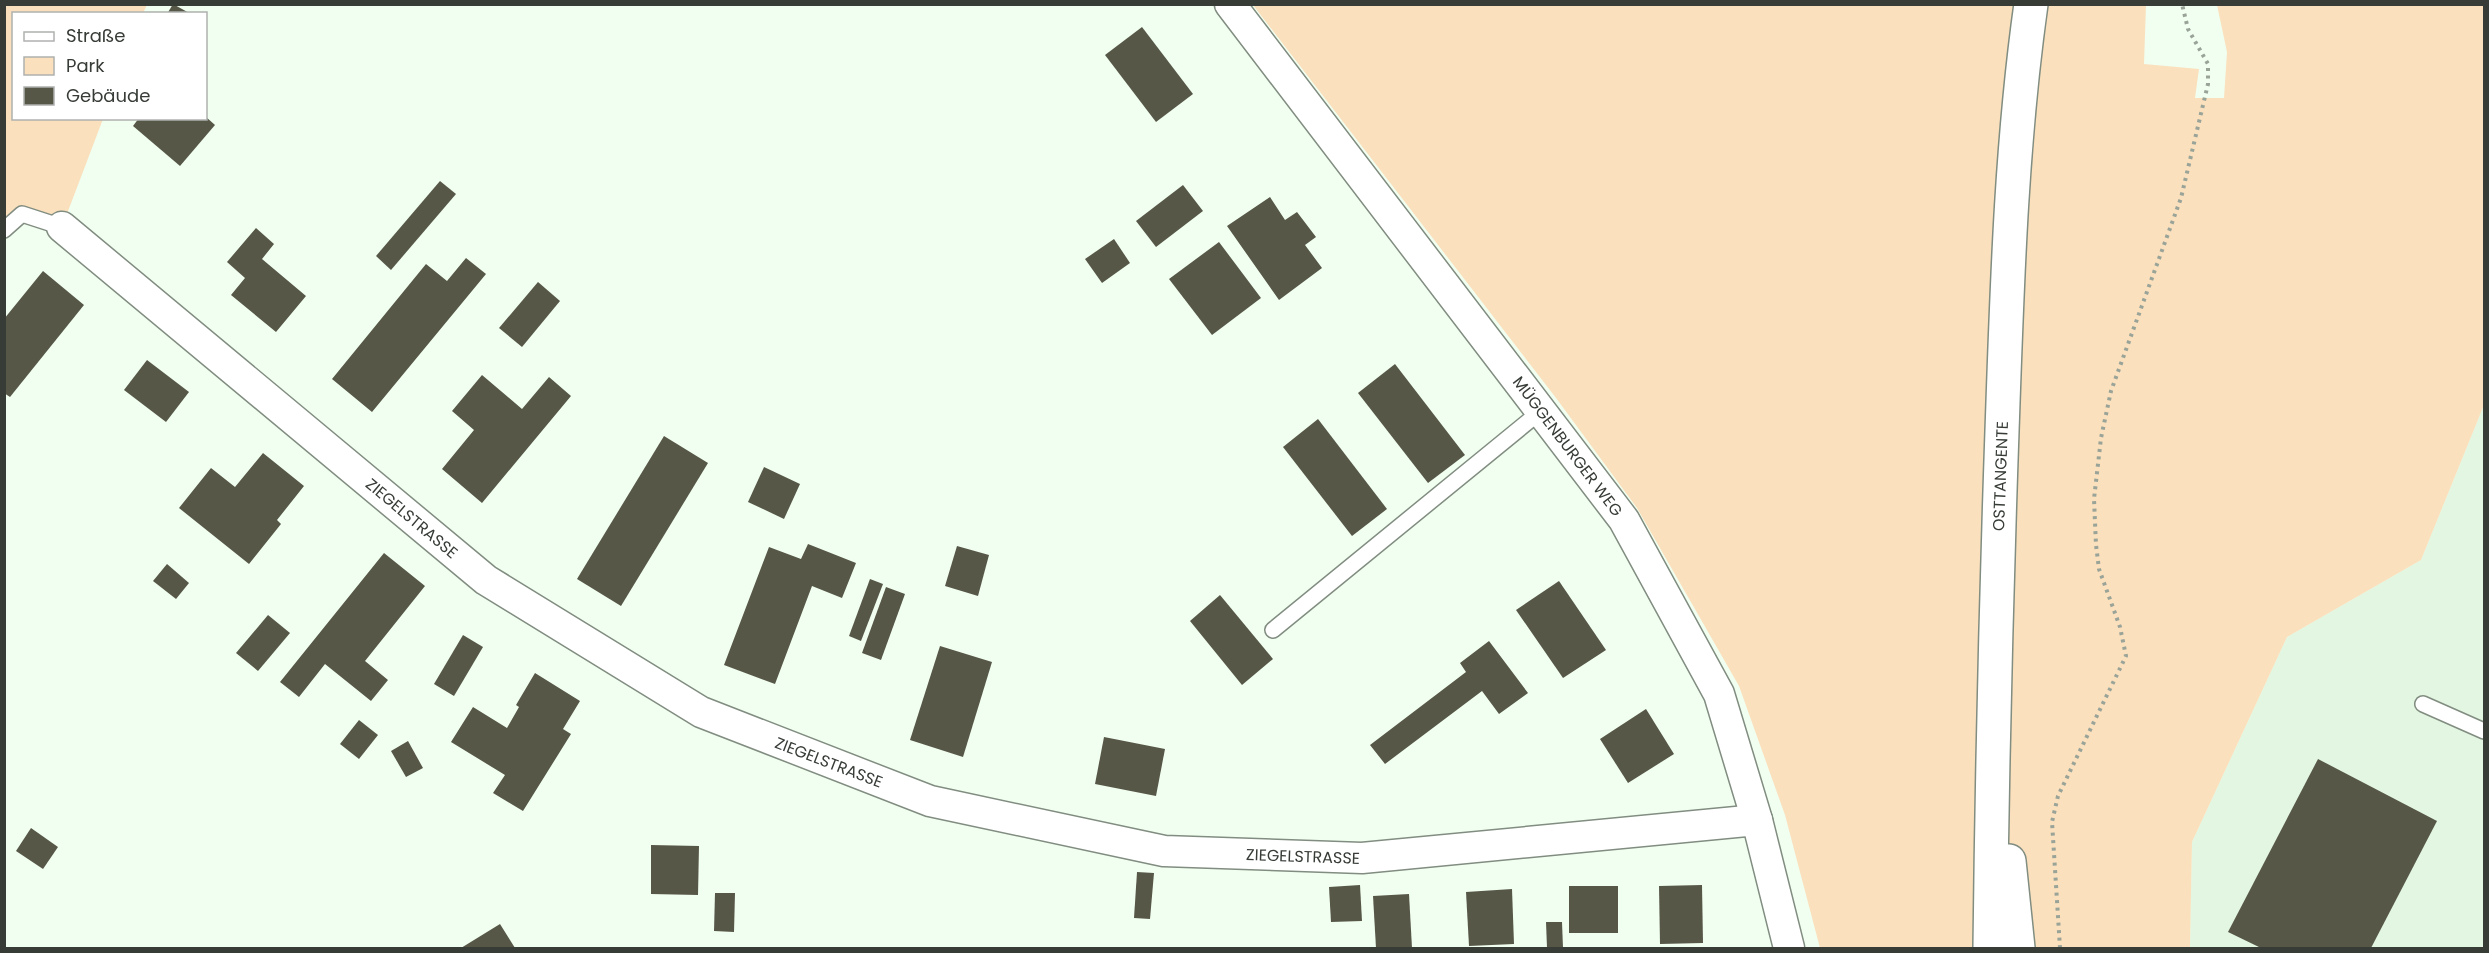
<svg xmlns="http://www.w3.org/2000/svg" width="2489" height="953" viewBox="0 0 2489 953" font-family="Poppins,sans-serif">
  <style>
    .built { fill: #e3f6e1 }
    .green { fill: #fae0bd }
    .building { fill: #575748 }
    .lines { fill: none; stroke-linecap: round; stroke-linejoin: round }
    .service-casing { stroke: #818d80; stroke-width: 18 }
    .minor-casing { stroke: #818d80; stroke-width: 33 }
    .secondary-casing { stroke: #818d80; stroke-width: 36 }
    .path { stroke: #99a398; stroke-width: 4; stroke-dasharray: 3 4.5; stroke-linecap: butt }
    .service { stroke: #fff; stroke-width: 15 }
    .minor { stroke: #fff; stroke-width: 30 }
    .secondary { stroke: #fff; stroke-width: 33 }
    .labels { text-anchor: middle; stroke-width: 6; stroke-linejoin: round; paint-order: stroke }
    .street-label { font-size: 16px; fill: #373c37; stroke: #fff }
  </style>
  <rect width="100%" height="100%" fill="#f1fff0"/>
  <path class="built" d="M2484,405V948H2190L2192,842L2287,637L2421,560Z"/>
  <g class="green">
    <path d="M5,5H147L143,13L14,14V118L103,119L62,227L22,214L5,230Z"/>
    <path d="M1253,5H2146L2144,64L2199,69L2195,98H2224L2227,52L2217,5H2484V405L2421,560L2287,637L2192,842L2190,948H1820L1785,815L1739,686L1637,508L1556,398Z"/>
  </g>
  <g class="building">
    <path d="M173,4L191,14H167Z"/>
    <path d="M1142,27L1193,94L1156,122L1105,55Z"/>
    <path d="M206,117L215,125L180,166L133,126L139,118Z"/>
    <path d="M440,181L456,194L391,270L376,256Z"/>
    <path d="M1183,185L1203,211L1156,247L1136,221Z"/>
    <path d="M1270,197L1285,220L1297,212L1316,237L1305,245L1322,268L1279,300L1227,226Z"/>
    <path d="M256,228L274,244L262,259L306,296L276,332L231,295L245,278L227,262Z"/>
    <path d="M1114,239L1130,263L1102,283L1085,259Z"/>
    <path d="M1219,242L1261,298L1212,335L1169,279Z"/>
    <path d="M466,258L486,274L372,412L332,379L426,264L447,281Z"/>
    <path d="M43,271L84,305L10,397L4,393V319Z"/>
    <path d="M538,282L560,301L522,347L499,328Z"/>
    <path d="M147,360L189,392L166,422L124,390Z"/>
    <path d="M1395,364L1465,455L1428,483L1358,393Z"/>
    <path d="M482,375L522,409L549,377L571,396L482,503L442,469L474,430L452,411Z"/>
    <path d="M1318,419L1387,509L1352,536L1283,447Z"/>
    <path d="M664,436L708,463L621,606L577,579Z"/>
    <path d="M263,453L304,486L277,520L281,524L249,564L179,508L211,468L235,487Z"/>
    <path d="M764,467L800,484L784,519L748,502Z"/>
    <path d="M808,544L856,563L842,598L812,586L775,684L724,665L769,547L801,559Z"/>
    <path d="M957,546L989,555L978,596L945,586Z"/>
    <path d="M384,553L425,586L365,661L388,680L371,701L325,664L299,697L280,682Z"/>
    <path d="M167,564L189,583L176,599L153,581Z"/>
    <path d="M870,579L883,584L861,641L849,636Z"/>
    <path d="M1559,581L1606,650L1563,678L1516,610Z"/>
    <path d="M886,587L905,594L881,660L862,653Z"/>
    <path d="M1220,595L1273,659L1242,685L1190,621Z"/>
    <path d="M268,615L290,633L258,671L236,653Z"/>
    <path d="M463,635L483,647L454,696L434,684Z"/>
    <path d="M1489,641L1528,693L1499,714L1482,691L1385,764L1370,745L1466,672L1460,663Z"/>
    <path d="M940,646L992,662L963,757L910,740Z"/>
    <path d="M535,673L580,701L563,729L571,734L523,811L493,793L505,775L451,742L473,707L507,728L519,707L516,705Z"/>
    <path d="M1646,709L1674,754L1628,783L1600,739Z"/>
    <path d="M359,720L378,735L359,759L340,744Z"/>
    <path d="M1104,737L1165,749L1156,796L1095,784Z"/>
    <path d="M408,741L423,768L406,777L391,751Z"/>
    <path d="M2318,759L2437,821L2371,948H2261L2228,932Z"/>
    <path d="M31,828L58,847L43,869L16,851Z"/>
    <path d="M651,845L699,846L698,895L651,894Z"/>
    <path d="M1137,872L1154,873L1150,919L1134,918Z"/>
    <path d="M1360,885L1362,921L1331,922L1329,887Z"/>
    <path d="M1702,885L1703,943L1660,944L1659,886Z"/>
    <rect x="1569" y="886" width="49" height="47"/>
    <path d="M1512,889L1514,944L1469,946L1466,892Z"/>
    <path d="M715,893H735L734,932L714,931Z"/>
    <path d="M1409,894L1412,948H1376L1373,896Z"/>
    <path d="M1546,922H1562L1563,948H1547Z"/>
    <path d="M500,924L515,948H461Z"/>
  </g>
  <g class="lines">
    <defs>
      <g id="service">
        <path d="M4,230L22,214L62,227"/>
        <path d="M1273,630L1541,411"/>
        <path d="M2423,704L2484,731"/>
      </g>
      <g id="minor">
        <path d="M1230,4L1624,520L1719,694L1757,820L1789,948"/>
        <path d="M62,227L486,580L701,712L930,801L1164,851L1362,858L1757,820"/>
      </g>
      <g id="secondary">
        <path d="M2009,861L2018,948"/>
        <path d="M1990,948C1992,776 1996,603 2002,431C2007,288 2011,146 2031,4"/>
      </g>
    </defs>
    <use href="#service" class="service-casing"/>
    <use href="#minor" class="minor-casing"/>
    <use href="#secondary" class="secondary-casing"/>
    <path class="path" d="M2060,948L2052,822L2058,796L2126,656L2120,627L2099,569L2096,545L2094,499L2101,438L2111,391L2181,198L2208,84V64L2188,29L2182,4"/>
    <use href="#service" class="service"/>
    <use href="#minor" class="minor"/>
    <use href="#secondary" class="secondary"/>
  </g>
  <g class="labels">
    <g class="street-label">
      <text transform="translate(1568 446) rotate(53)" y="6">MÜGGENBURGER WEG</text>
      <text transform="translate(2000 476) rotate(-88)" y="6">OSTTANGENTE</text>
      <text transform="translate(412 518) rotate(40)" y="6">ZIEGELSTRASSE</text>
      <text transform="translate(829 762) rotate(21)" y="6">ZIEGELSTRASSE</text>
      <text transform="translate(1303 856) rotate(2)" y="6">ZIEGELSTRASSE</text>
    </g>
  </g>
  <rect width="2489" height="953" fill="none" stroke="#373c37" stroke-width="12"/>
  <rect x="12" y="12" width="195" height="108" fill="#ffffff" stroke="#afb1af" stroke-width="1.5"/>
  <rect x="24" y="32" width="30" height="9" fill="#ffffff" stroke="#afb1af" stroke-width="1.5"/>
  <text x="66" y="42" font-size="18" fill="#373c37">Straße</text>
  <rect x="24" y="57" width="30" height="18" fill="#fae0bd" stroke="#afb1af" stroke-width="1.5"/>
  <text x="66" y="72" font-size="18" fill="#373c37">Park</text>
  <rect x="24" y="87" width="30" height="18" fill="#575748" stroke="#afb1af" stroke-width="1.5"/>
  <text x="66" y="102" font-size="18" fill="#373c37">Gebäude</text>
</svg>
